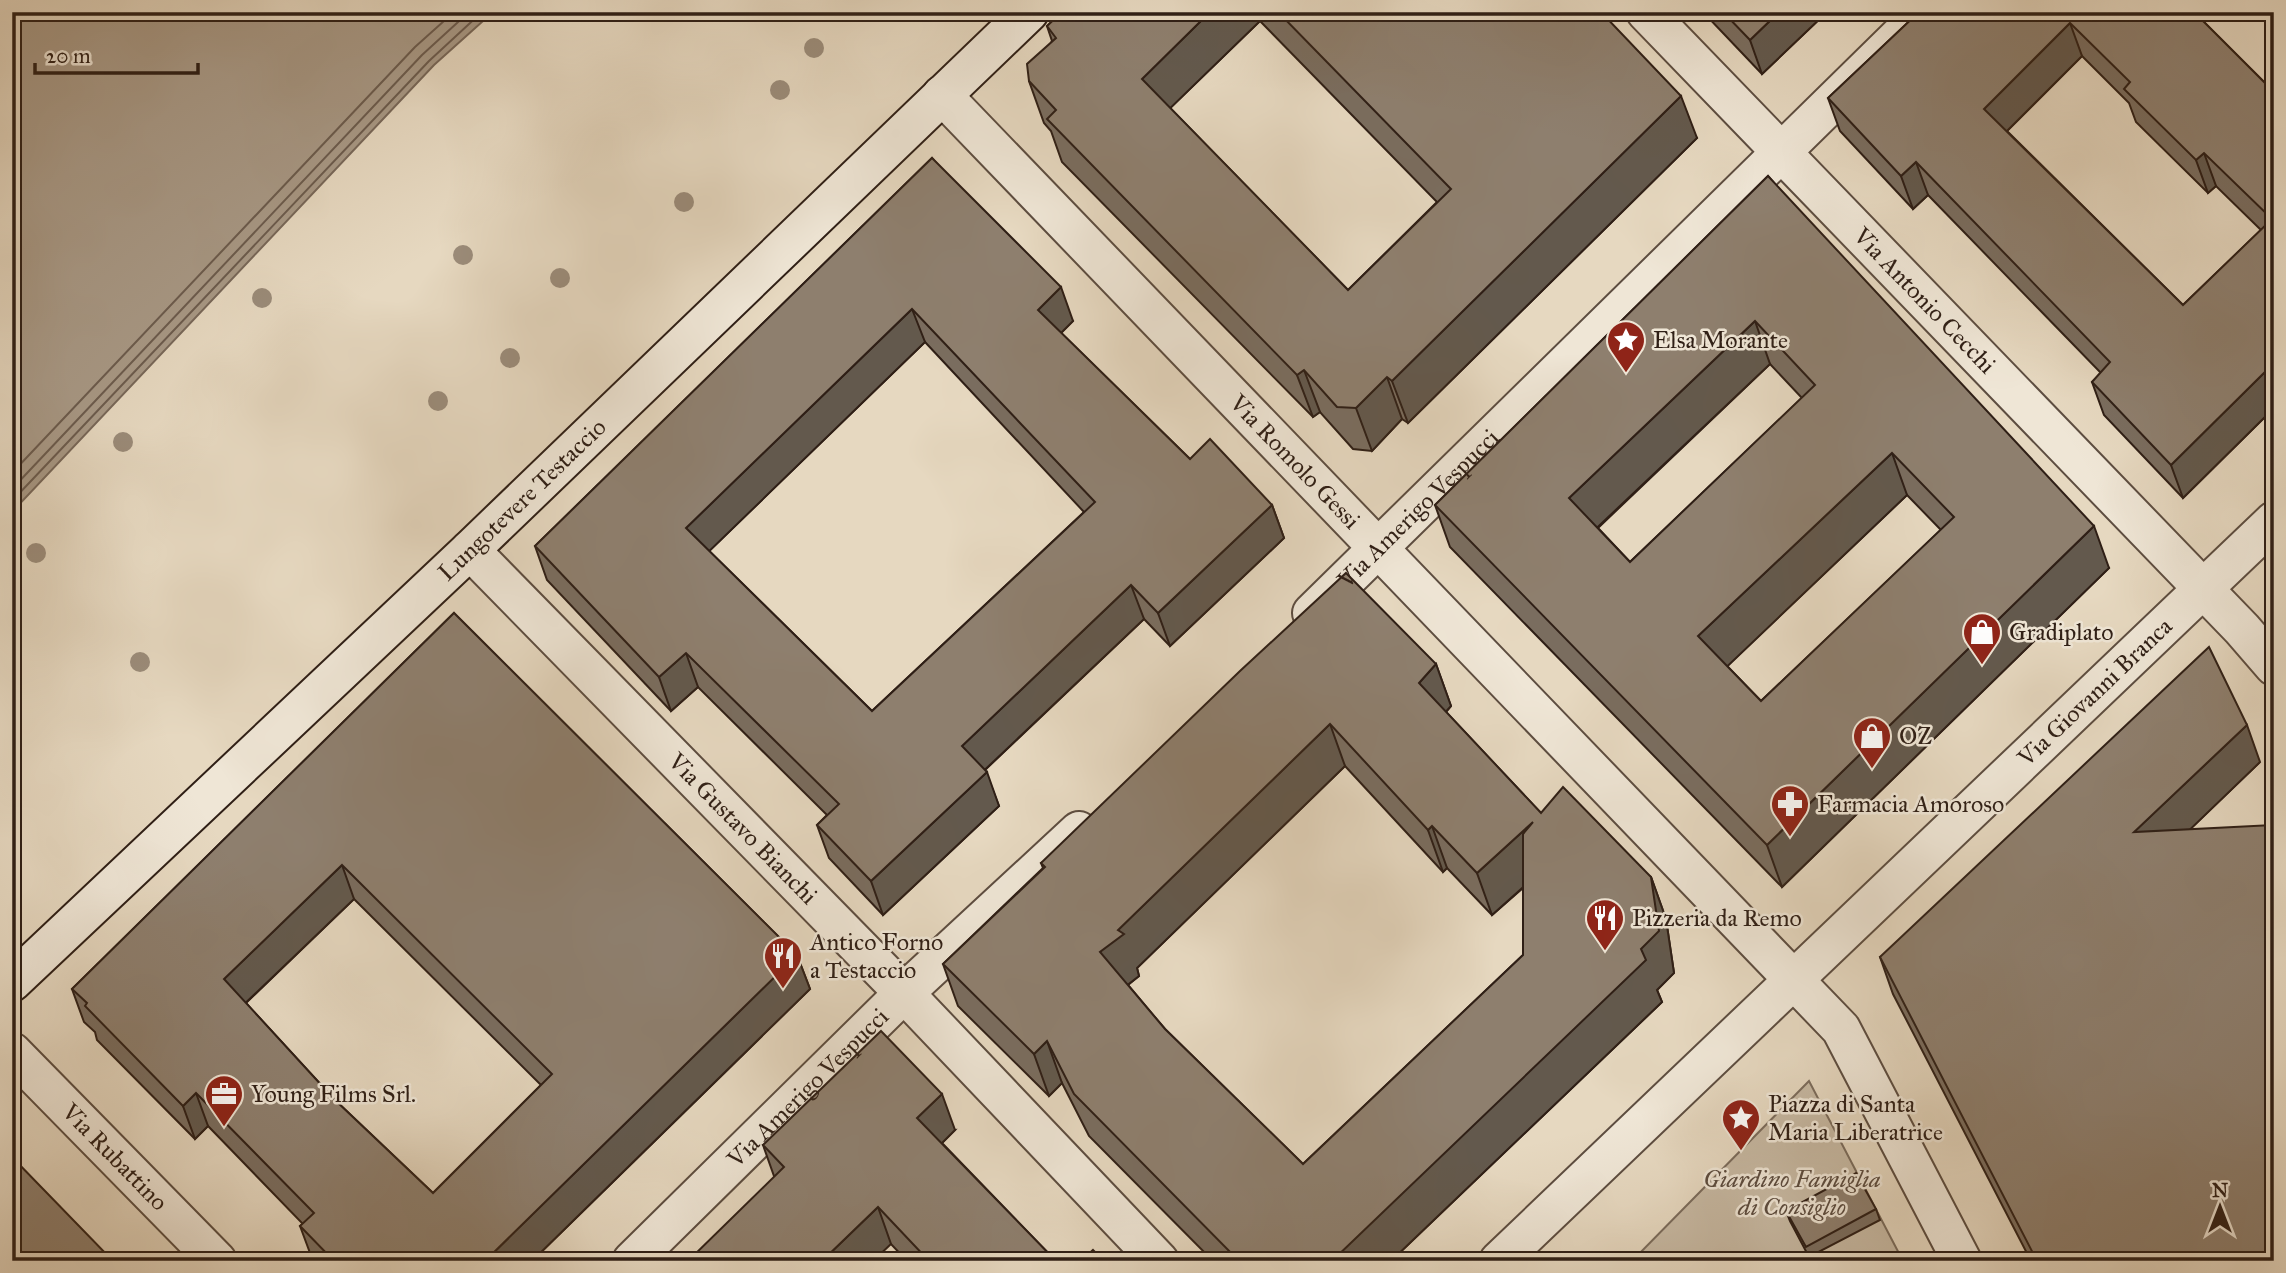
<svg xmlns="http://www.w3.org/2000/svg" width="2286" height="1273" viewBox="0 0 2286 1273" font-family="'IM FELL Great Primer',serif">
  <style>
    .green { fill: #c7b9a3; stroke: #7b6c5c; stroke-width: 2 }
    .water { fill: #a89986; stroke: #786859; stroke-width: 2 }
    .lines { fill: none; stroke-linecap: round; stroke-linejoin: round }
    .shore { stroke: #6c5c4e; stroke-width: 2 }
    .minor-casing { stroke: #5d4d40; stroke-width: 42 }
    .secondary-casing { stroke: #2f1f16; stroke-width: 42 }
    .minor { stroke: #efe6d6; stroke-width: 38 }
    .secondary { stroke: #efe6d6; stroke-width: 38 }
    .tree { fill: #9b8c7a }
    .wall { fill: #7a6d5f; stroke: #2f1f16; stroke-width: 2; fill-rule: evenodd }
    .shaded-wall { fill: #63594d; stroke: #2f1f16; stroke-width: 2 }
    .building { fill: #8e7f6e; stroke: #2f1f16; stroke-width: 2; fill-rule: evenodd }
    .labels { text-anchor: middle; stroke-width: 5; stroke-linejoin: round; paint-order: stroke }
    .street-label { font-size: 24px; fill: #2f1f16; stroke: #efe6d6 }
    .poi-label { font-size: 24px; fill: #2f1f16; stroke: #efe6d6; text-anchor: start }
    .park-label { font-size: 24px; font-style: italic; fill: #5d4d40; stroke: #efe6d6 }
  </style>
  <rect width="100%" height="100%" fill="#e6d8c0"/>
  <filter id="stains"><feTurbulence type="fractalNoise" baseFrequency=".00286" numOctaves="4"/><feColorMatrix values="0 0 0 0 .2 0 0 0 0 .09 0 0 0 0 .02 0 0 0 .5 -.17"/></filter>
  <radialGradient id="worn" r=".72"><stop offset=".6" stop-color="#630" stop-opacity="0"/><stop offset="1" stop-color="#630" stop-opacity=".3"/></radialGradient>
  <path class="green" d="M1809,1081L1903,1261H1632Z"/>
  <path class="water" d="M12,12H493L434,65L12,512Z"/>
  <g class="lines">
    <g class="shore">
      <path d="M12,473L415,47L454,12"/>
      <path d="M12,489L422,55L469,12"/>
      <path d="M12,501L429,61L482,12"/>
    </g>
    <defs>
      <g id="minor">
        <path id="s1" d="M1646,12L2242,629L2274,666"/>
        <path id="s2" d="M942,95L1841,1029L1962,1261"/>
        <path id="s3" d="M470,550L904,993L1159,1261"/>
        <path id="s4" d="M1312,613L1924,12"/>
        <path id="s5" d="M12,1052L217,1261"/>
        <path id="s6" d="M632,1261L904,993L1079,831"/>
        <path id="s7" d="M1499,1261L2274,521"/>
      </g>
      <g id="secondary">
        <path id="s8" d="M12,982L470,550L1029,12"/>
      </g>
    </defs>
    <use href="#minor" class="minor-casing"/>
    <use href="#secondary" class="secondary-casing"/>
    <use href="#minor" class="minor"/>
    <use href="#secondary" class="secondary"/>
  </g>
  <g class="tree">
    <circle cx="814" cy="48" r="10"/>
    <circle cx="780" cy="90" r="10"/>
    <circle cx="684" cy="202" r="10"/>
    <circle cx="463" cy="255" r="10"/>
    <circle cx="560" cy="278" r="10"/>
    <circle cx="262" cy="298" r="10"/>
    <circle cx="510" cy="358" r="10"/>
    <circle cx="438" cy="401" r="10"/>
    <circle cx="123" cy="442" r="10"/>
    <circle cx="36" cy="553" r="10"/>
    <circle cx="140" cy="662" r="10"/>
  </g>
  <g class="wall">
    <path d="M1062,12H1601L1697,138L1408,423L1402,419L1372,451L1353,449L1320,412L1313,417L1062,162L1051,131L1044,123L1029,81L1052,41L1047,26ZM1260,21L1437,202L1348,290L1170,108Z"/>
    <path d="M1703,12H1827L1762,74Z"/>
    <path d="M1919,12H2194L2274,92V408L2183,498L2104,415L2092,382L2101,373L1928,195L1913,209L1840,131L1828,98ZM2082,56L2129,103L2136,122L2208,193L2216,186L2261,230L2183,305L2007,131Z"/>
    <path d="M932,158L1073,321L1061,333L1190,459L1272,505L1284,538L1170,646L1144,619L985,770L999,806L883,915L829,858L817,825L827,815L698,687L671,711L547,580L535,546ZM925,342L1084,512L872,711L709,551Z"/>
    <path d="M1768,176L2109,568L1782,887L1450,547L1435,505ZM1770,364L1802,398L1630,562L1598,528ZM1907,495L1941,530L1761,701L1727,666Z"/>
    <path d="M454,613L797,955L810,989L532,1261H313L300,1226L303,1224L208,1126L195,1139L97,1040L95,1032L84,1022L72,989ZM354,899L541,1085L433,1193L335,1100L246,1003Z"/>
    <path d="M1436,664L1451,706L1446,712L1541,813L1651,877L1666,919L1674,973L1657,990L1662,1002L1391,1261H1213L1089,1136L1062,1083L1049,1096L958,1006L943,964L1043,868L1041,863ZM1345,766L1443,872L1447,868L1492,915L1523,888V955L1303,1164L1165,1029L1128,985L1139,976L1137,968Z"/>
    <path d="M2260,762L2190,829L2274,1261H2031L1893,994L1880,957Z"/>
    <path d="M955,1130L942,1143L1056,1261H907L891,1244L774,1176L763,1145Z"/>
    <path d="M1876,1209L1880,1220L1809,1257L1790,1221L1786,1211Z"/>
  </g>
  <g class="shaded-wall">
    <path d="M1210,12H1257L1260,21L1157,121L1142,79Z"/>
    <path d="M1779,12H1827L1762,74L1750,40Z"/>
    <path d="M2070,23L2082,56L1996,142L1984,109Z"/>
    <path d="M1681,96L1697,138L1408,423L1392,381Z"/>
    <path d="M2204,153L2216,186L2208,193L2196,160Z"/>
    <path d="M1916,162L1928,195L1913,209L1901,176Z"/>
    <path d="M1061,287L1073,321L1050,344L1038,310Z"/>
    <path d="M912,309L925,342L698,562L686,528Z"/>
    <path d="M1755,321L1770,364L1584,540L1569,498Z"/>
    <path d="M2274,363V408L2183,498L2171,465Z"/>
    <path d="M1304,370L1320,412L1313,417L1297,375Z"/>
    <path d="M1387,377L1402,419L1372,451L1356,408Z"/>
    <path d="M1892,453L1907,495L1714,679L1698,636Z"/>
    <path d="M1272,505L1284,538L1170,646L1158,613Z"/>
    <path d="M2094,526L2109,568L1782,887L1767,845Z"/>
    <path d="M1131,585L1144,619L974,780L962,746Z"/>
    <path d="M686,653L698,687L671,711L659,677Z"/>
    <path d="M1436,664L1451,706L1434,725L1419,683Z"/>
    <path d="M1330,724L1345,766L1137,968L1139,976L1116,994L1100,952L1118,930Z"/>
    <path d="M2247,725L2260,762L2148,870L2134,832Z"/>
    <path d="M987,772L999,806L883,915L871,881Z"/>
    <path d="M1533,822L1548,865L1492,915L1477,873Z"/>
    <path d="M1432,826L1447,868L1443,872L1428,830Z"/>
    <path d="M342,865L354,899L236,1012L224,979Z"/>
    <path d="M1651,877L1666,919L1674,973L1657,990L1662,1002L1391,1261H1332L1641,949Z"/>
    <path d="M797,955L810,989L532,1261H485Z"/>
    <path d="M1047,1041L1062,1083L1049,1096L1034,1054Z"/>
    <path d="M196,1093L208,1126L195,1139L183,1106Z"/>
    <path d="M942,1094L955,1130L930,1155L917,1118Z"/>
    <path d="M878,1207L891,1244L873,1261H822Z"/>
  </g>
  <g class="building">
    <path d="M1062,12H1210L1142,79L1348,290L1451,189L1278,12H1601L1681,96L1392,381L1387,377L1356,408L1337,407L1304,370L1297,375L1047,119L1056,110L1029,81L1027,64L1056,38L1047,26Z"/>
    <path d="M1723,12H1779L1750,40Z"/>
    <path d="M1919,12H2194L2274,92V363L2171,465L2092,382L2110,362L1916,162L1901,176L1828,98ZM2070,23L2130,82L2124,89L2196,160L2204,153L2272,219L2183,305L1984,109Z"/>
    <path d="M932,158L1061,287L1038,310L1190,459L1210,439L1272,505L1158,613L1131,585L962,746L987,772L871,881L817,825L839,804L686,653L659,677L535,546ZM912,309L1095,502L872,711L686,528Z"/>
    <path d="M1768,176L2094,526L1767,845L1435,505ZM1755,321L1815,385L1630,562L1569,498ZM1892,453L1954,517L1761,701L1698,636Z"/>
    <path d="M1346,573L1436,664L1419,683L1541,813L1563,787L1651,877L1659,931L1641,949L1646,960L1332,1261H1239L1074,1094L1047,1041L1034,1054L943,964L1045,867L1041,863L1240,671ZM1330,724L1428,830L1432,826L1477,873L1533,822L1523,834V955L1303,1164L1165,1029L1100,952L1124,934L1118,930Z"/>
    <path d="M454,613L797,955L485,1261H334L300,1226L314,1213L196,1093L183,1106L85,1006L87,1003L72,989ZM342,865L552,1074L433,1193L335,1100L224,979Z"/>
    <path d="M2209,647L2247,725L2134,832L2273,825L2274,827V1261H2037L1880,957Z"/>
    <path d="M881,1031L942,1094L917,1118L1056,1261H929L878,1207L822,1261H688L784,1167L763,1145Z"/>
    <path d="M12,1157L113,1261H12Z"/>
    <path d="M1856,1173L1876,1209L1806,1247L1786,1211Z"/>
    <path d="M1093,1250L1104,1261H1081Z"/>
  </g>
  <defs>
    <symbol id="sight-pin" viewBox="-11 -11 22 30"><path d="M0 17L-7.5 6A9.5 9.5 0 1 1 7.5 6Z" fill="#8f2418" stroke="#efe6d6"/><path d="M0-6L1.8-2.2L6-1.7L2.9 1.2L3.7 5.4L0 3.3L-3.7 5.4L-2.9 1.2L-6-1.7L-1.8-2.2Z" fill="#fff"/></symbol>
    <symbol id="shop-pin" viewBox="-11 -11 22 30"><path d="M0 17L-7.5 6A9.5 9.5 0 1 1 7.5 6Z" fill="#8f2418" stroke="#efe6d6"/><path d="M-5-2.5h2.3a2.7 3.5 0 0 1 5.4 0H5L5.5 6h-11ZM-1.5-2.5h3a1.5 2.3 0 0 0-3 0Z" fill="#fff"/></symbol>
    <symbol id="pharmacy-pin" viewBox="-11 -11 22 30"><path d="M0 17L-7.5 6A9.5 9.5 0 1 1 7.5 6Z" fill="#8f2418" stroke="#efe6d6"/><path d="M-2-6h4v4h4v4h-4v4h-4v-4h-4v-4h4Z" fill="#fff"/></symbol>
    <symbol id="restaurant-pin" viewBox="-11 -11 22 30"><path d="M0 17L-7.5 6A9.5 9.5 0 1 1 7.5 6Z" fill="#8f2418" stroke="#efe6d6"/><path d="M-5-6h1v4h1v-4h1v4h1v-4h1v5L-1.5 .5V6h-2V.5L-5-1ZM5-6V6H3V1.5H1.5Q1.5-4 5-6Z" fill="#fff"/></symbol>
    <symbol id="office-pin" viewBox="-11 -11 22 30"><path d="M0 17L-7.5 6A9.5 9.5 0 1 1 7.5 6Z" fill="#8f2418" stroke="#efe6d6"/><path d="M-6-3h4V-5.5h4V-3h4V5H-6ZM-1-4.5V-3h2v-1.5ZM-6 0V1H6V0Z" fill="#fff"/></symbol>
  </defs>
  <g fill-rule="evenodd">
    <use href="#sight-pin" x="1604" y="318" width="44" height="60"/>
    <use href="#shop-pin" x="1960" y="610" width="44" height="60"/>
    <use href="#shop-pin" x="1850" y="714" width="44" height="60"/>
    <use href="#pharmacy-pin" x="1768" y="782" width="44" height="60"/>
    <use href="#restaurant-pin" x="1583" y="896" width="44" height="60"/>
    <use href="#restaurant-pin" x="761" y="934" width="44" height="60"/>
    <use href="#office-pin" x="202" y="1072" width="44" height="60"/>
    <use href="#sight-pin" x="1719" y="1096" width="44" height="60"/>
  </g>
  <g class="labels">
    <g class="street-label">
      <text dy="8" stroke="none"><textPath href="#s1" startOffset="401">Via Antonio Cecchi</textPath></text>
      <text dy="8" stroke="none"><textPath href="#s2" startOffset="509">Via Romolo Gessi</textPath></text>
      <text dy="8" stroke="none"><textPath href="#s8" startOffset="702">Lungotevere Testaccio</textPath></text>
      <text dy="8" stroke="none"><textPath href="#s4" startOffset="149">Via Amerigo Vespucci</textPath></text>
      <text dy="8" stroke="none"><textPath href="#s7" startOffset="824">Via Giovanni Branca</textPath></text>
      <text dy="8" stroke="none"><textPath href="#s3" startOffset="390">Via Gustavo Bianchi</textPath></text>
      <text dy="8" stroke="none"><textPath href="#s6" startOffset="247">Via Amerigo Vespucci</textPath></text>
      <text dy="8" stroke="none"><textPath href="#s5" startOffset="147">Via Rubattino</textPath></text>
    </g>
    <g class="poi-label">
      <text x="1653" y="348">Elsa Morante</text>
      <text x="2009" y="640">Gradiplato</text>
      <text x="1899" y="744">OZ</text>
      <text x="1817" y="812">Farmacia Amoroso</text>
      <text x="1632" y="926">Pizzeria da Remo</text>
      <text x="810" y="950">Antico Forno<tspan x="810" dy="28">a Testaccio</tspan></text>
      <text x="251" y="1102">Young Films Srl.</text>
      <text x="1768" y="1112">Piazza di Santa<tspan x="1768" dy="28">Maria Liberatrice</tspan></text>
    </g>
    <g class="park-label">
      <text x="1792" y="1187">Giardino Famiglia<tspan x="1792" dy="28">di Consiglio</tspan></text>
    </g>
  </g>
  <rect width="2286" height="1273" fill="none" stroke="#e6d8c0" stroke-width="42"/>
  <rect x="14" y="14" width="2258" height="1245" fill="none" stroke="#2f1f16" stroke-width="3.5"/>
  <rect x="21" y="21" width="2244" height="1231" fill="none" stroke="#2f1f16" stroke-width="2"/>
  <g transform="translate(2220 1207)" stroke="#efe6d6" stroke-width="5" paint-order="stroke">
  <path d="M0-5L12 26L0 18L-12 26Z" fill="#2f1f16"/>
  <text y="-10" font-size="19" font-weight="bold" text-anchor="middle" fill="#2f1f16">N</text>
  </g>
  <path d="M35 63v10h163v-10" fill="none" stroke="#2f1f16" stroke-width="3.5"/>
  <text x="46" y="63" font-size="21" fill="#2f1f16" stroke="#efe6d6" stroke-width="5" paint-order="stroke">20 m</text>
  <rect width="100%" height="100%" filter="url(#stains)"/>
  <rect width="100%" height="100%" fill="url(#worn)"/>
</svg>
